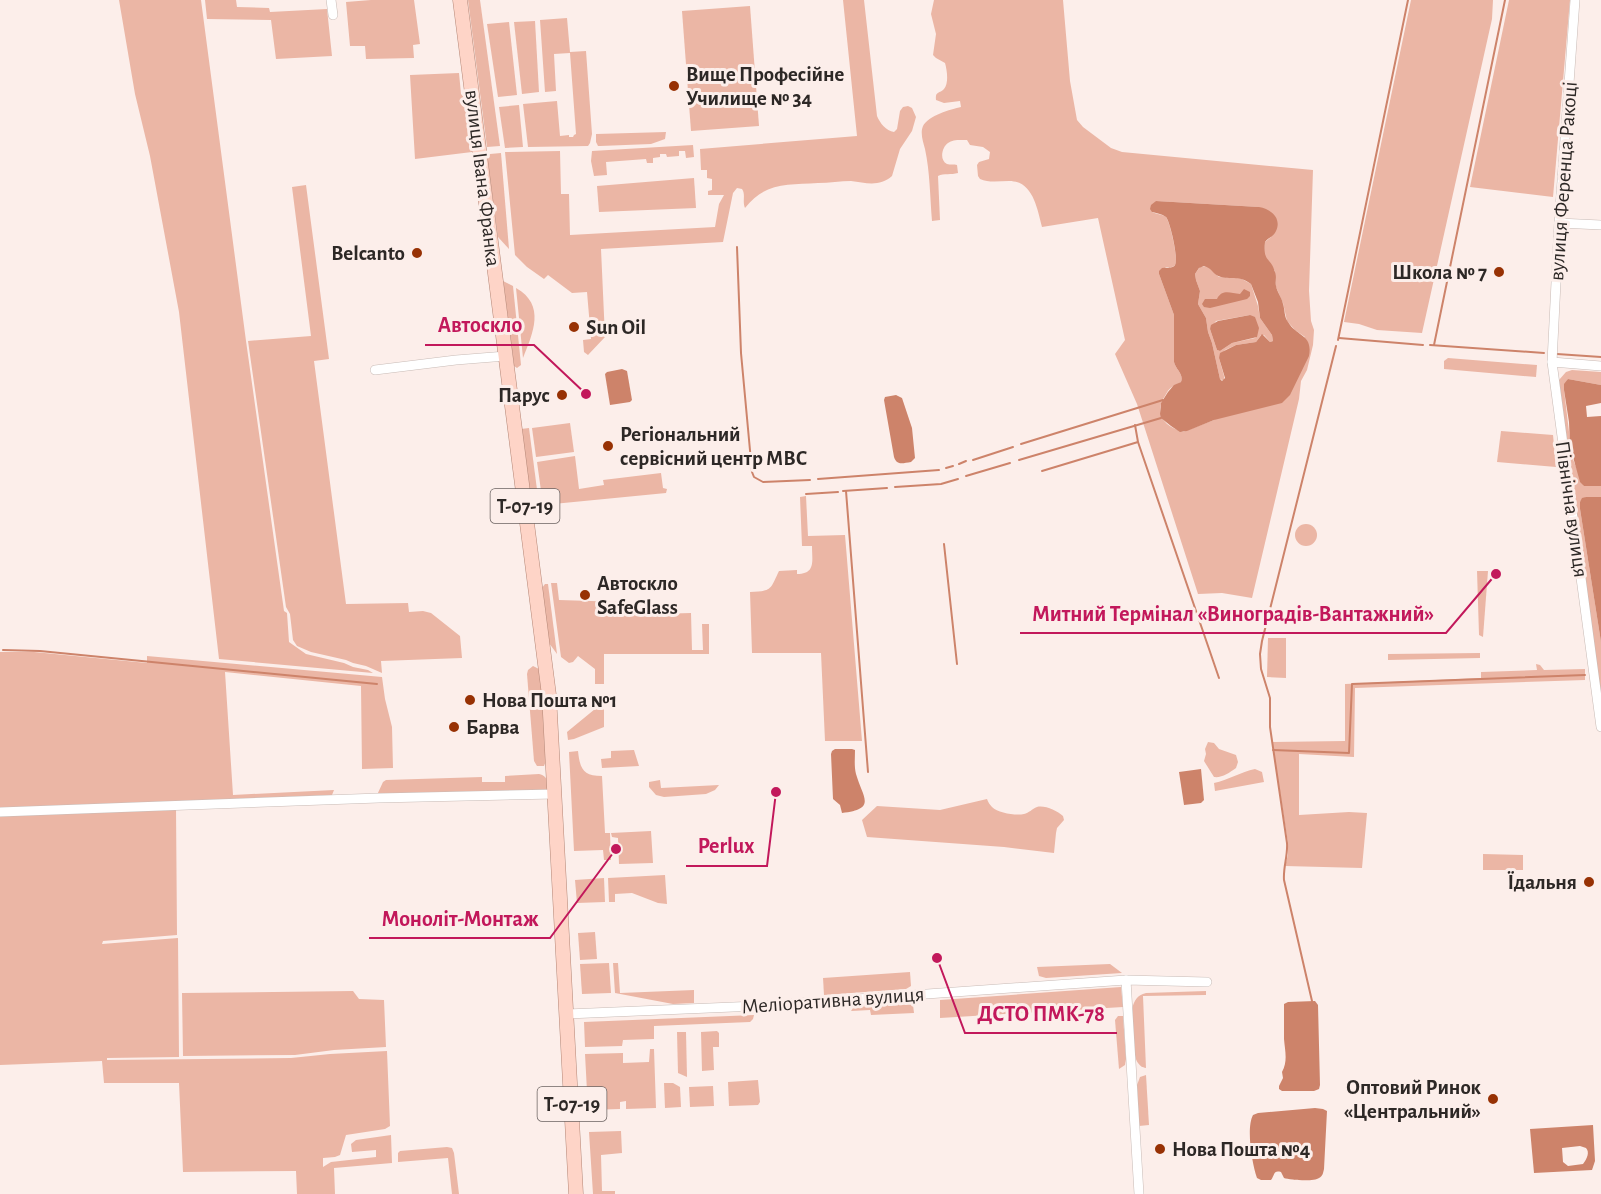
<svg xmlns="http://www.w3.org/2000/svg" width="1601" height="1194" viewBox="0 0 1601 1194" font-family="'Alegreya Sans',sans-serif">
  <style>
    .green { fill: #ebb6a5; fill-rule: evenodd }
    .water { fill: #cd836a; fill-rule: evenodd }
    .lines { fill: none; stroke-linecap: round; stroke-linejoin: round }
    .stream { stroke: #cd836a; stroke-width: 2 }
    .street-casing { stroke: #c8bbb6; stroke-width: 10 }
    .primary-casing { stroke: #b48676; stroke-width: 15 }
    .street { stroke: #fff; stroke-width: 9 }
    .primary { stroke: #fed4c7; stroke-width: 14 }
    .poi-dot { fill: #973104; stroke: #fceeea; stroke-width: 2 }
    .labels { text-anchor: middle; stroke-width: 6; stroke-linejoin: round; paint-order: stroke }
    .shield { fill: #fceeea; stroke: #6b6361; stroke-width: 1.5 }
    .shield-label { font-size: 20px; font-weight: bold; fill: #2d2826 }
    .poi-label { font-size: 21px; font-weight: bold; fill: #2d2826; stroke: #fceeea; text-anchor: start }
    .street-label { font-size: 21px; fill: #2d2826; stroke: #fceeea }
    .leader { fill: none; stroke: #c2185b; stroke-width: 2 }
    .callout-dot { fill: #c2185b; stroke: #fceeea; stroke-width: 2 }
    .callout-label { font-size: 22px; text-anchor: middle; font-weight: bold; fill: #c2185b; stroke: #fceeea; stroke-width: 6; stroke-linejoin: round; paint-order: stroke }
  </style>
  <rect width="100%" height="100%" fill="#fceeea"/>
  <g class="green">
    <path d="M119,0H201L246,341L284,611L287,613L289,642L306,654L344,663L353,667L368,670L373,673L219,659L179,312L150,156L135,94Z"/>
    <path d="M205,0H236L237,7L269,8L270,12L327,9L332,56L276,59L271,20L207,19Z"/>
    <path d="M371,0H414L420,44L413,45L414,58L366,59L365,46H350L346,2Z"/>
    <path d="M468,0H480L500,146L487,147Z"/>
    <path d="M843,0H864L877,116C880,123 886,131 894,132L897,129L900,111L903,107L908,106L912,108L916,117L912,131L900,149L892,176C880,187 866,183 851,181C841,181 829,183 818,183C788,185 765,182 745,208C742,201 746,195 742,189L737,188L733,193L723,242L601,249L605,337L588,355L584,352L583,340L591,339L587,292L572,293L548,275L544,279L527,267L515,255L505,152L560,151L561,194H569L570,235L715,227L719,204L724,195H708V191L712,190V179L707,178V170H701L700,149L857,136Z"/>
    <path d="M934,0H1063L1070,81L1077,120L1083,127L1111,148L1122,152L1313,170L1309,291L1311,321L1314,330L1313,345L1307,370L1301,381L1299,399L1252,598L1222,593L1198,594L1137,404L1115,354L1125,340L1098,218L1042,227C1037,208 1033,181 1009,181C999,181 989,183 980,179L978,176L977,165L979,162L989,159L990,152L983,147L970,145L967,140C961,140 953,139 948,143C942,147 939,160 947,164C950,165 954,164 957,165L958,173C951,175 944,173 938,176L940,220L932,221C930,197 930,172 925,149C923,142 920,133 923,126C928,116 951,109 961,107L960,101L944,103L936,100C935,91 939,94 944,89C949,83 947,70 945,63L936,58L933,55L936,34L931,14ZM1156,201L1259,207L1271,237L1265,242L1264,255L1275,271L1276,287L1283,303L1287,321L1295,330L1305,337L1214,420L1183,432C1167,427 1154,417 1163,399C1166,395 1168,389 1172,387C1175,385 1178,384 1181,382C1184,374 1176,370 1174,362V315L1159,274L1166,267C1170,267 1173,268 1175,265C1179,261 1170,222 1166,217C1162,214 1156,214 1152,212Z"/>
    <path d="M1411,0H1493L1492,19L1422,333L1377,330L1359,324L1344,322Z"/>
    <path d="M1509,0H1570L1553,197L1470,187Z"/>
    <path d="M750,6L759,126L691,131L682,11Z"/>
    <path d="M567,18L570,52L586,51L592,134L590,143L588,146L528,147L523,104L557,101L560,136L569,135V137H573L574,135L576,134L570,53L554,54L556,91L545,92L540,20Z"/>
    <path d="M535,21L539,92L522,94L514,22Z"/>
    <path d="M509,22L517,95L498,97L487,24Z"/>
    <path d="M459,73L461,94L465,99L472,152L415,159L410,75Z"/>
    <path d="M519,105L523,147L505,148L499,107Z"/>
    <path d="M666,132L665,139L651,144L600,146H598L596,142V134Z"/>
    <path d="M693,145L694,157L686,158L685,151H679V156L667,157L666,154H660V157L653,158V163H647L646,159L606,162L607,175L594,176L591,161L592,151Z"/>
    <path d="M501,153L509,249L498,237L487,157L490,154Z"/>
    <path d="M694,178L696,208L599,212L597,186Z"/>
    <path d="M306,185L329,359L314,361L346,604L408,603L409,612L423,611L431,613L460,636L462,658L381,661L382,673L366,666L353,663L346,660L311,652L297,646L293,640L290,614L286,607L248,341L311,336L292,187Z"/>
    <path d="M1207,266L1219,277L1240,278L1251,284L1258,306L1260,318L1272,335L1273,341L1270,342L1264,335H1261L1256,342L1236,345L1225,350L1219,358L1224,376V381L1220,379L1212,343L1208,332L1206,318L1198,304L1200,291L1196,280L1195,274L1200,267ZM1250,315L1257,336L1255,338L1232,343L1220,351L1217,350L1210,329L1216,321Z"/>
    <path d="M503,281L513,286L521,365L517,368L514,366Z"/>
    <path d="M516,288C546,305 533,333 523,358Z"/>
    <path d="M1448,358L1537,365L1536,377L1444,369V361Z"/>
    <path d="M1572,370L1601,372V385L1568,379L1564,390L1572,457L1584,486H1601V497H1586L1580,502V509L1601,642V696L1559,380L1566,372Z"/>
    <path d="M570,423L574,452L536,457L532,428Z"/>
    <path d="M529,428L539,505L531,506L521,429Z"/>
    <path d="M1501,431L1553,435L1556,467L1497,462Z"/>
    <path d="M575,456L579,489L604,485L603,480L661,473L663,488L667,489L666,493L543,505L537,462Z"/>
    <path d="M806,496L808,536L845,535L862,741H825L821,653H752L750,592C772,591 770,590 779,571L797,570V574C816,574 812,561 812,546H802L800,497Z"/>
    <circle cx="1306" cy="535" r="11"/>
    <path d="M1477,571H1488L1483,637L1479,635Z"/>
    <path d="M551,583H557L559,600L655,603L656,614L691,613L692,650H703L702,624H709V654H604V684H595V669L578,656L573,662L569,663L561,657Z"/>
    <path d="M545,584H548L557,654L549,643L542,588Z"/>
    <path d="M1268,638H1286V678L1267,677Z"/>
    <path d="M0,652H34L147,663V656L382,677L385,699L392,727L393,768L362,769L361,686L225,672L233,795L334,790L332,795L0,809Z"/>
    <path d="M1480,653V658L1388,660V654Z"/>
    <path d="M1536,664L1540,665L1544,670L1585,669V680L1355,688L1354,757L1299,754V815L1349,812L1367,813L1362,868L1285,866L1288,855V843L1272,742L1345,741V684L1481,678V672L1537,670Z"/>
    <path d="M533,666L539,669L542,684L546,761L544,766H537L534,761L527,674L528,670Z"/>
    <path d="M595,696H604V727L574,739L568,740L567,732L595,709Z"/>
    <path d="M1208,742L1214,743L1219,749L1236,755L1238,762L1236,768C1229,773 1222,778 1214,777L1204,761L1206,754L1205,749Z"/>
    <path d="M634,750L639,766L602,768L601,759L611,758V751Z"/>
    <path d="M578,751C580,769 583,776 602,776L605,833H610L611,860H604L603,850L574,851L569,752Z"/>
    <path d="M1255,769L1262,772L1264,782L1215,791L1214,783C1228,780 1241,772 1255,769Z"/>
    <path d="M539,774C547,775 551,785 545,791L377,795L383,782L386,780L482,777V782H505V776Z"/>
    <path d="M660,780L661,788L719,785L715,790L706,794L664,797L656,795L649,787V782Z"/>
    <path d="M987,799C988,802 990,805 992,807C998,813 1016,816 1024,814C1029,813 1032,809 1037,807C1045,805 1057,811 1063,816L1064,820L1057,828L1056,833L1054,853L1004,847L867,837L862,820L877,806L940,810Z"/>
    <path d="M176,808L177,935L103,941L102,944L178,938L179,1057L107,1058V1060L291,1058L330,1054L387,1051L390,1126L385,1129L346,1135L340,1155L335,1157L323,1158V1167L331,1162L376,1157V1150L352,1152L351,1144L356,1140L391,1135L392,1163L334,1168L335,1194H297L296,1171L183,1172L179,1083H104L102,1061L0,1065V815Z"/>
    <path d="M651,831L653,863L619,864L618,838L612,837L611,833Z"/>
    <path d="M1483,854L1523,855V870H1483Z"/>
    <path d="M665,875L667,904L658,903L632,893L615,894V902H609L608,878Z"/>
    <path d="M604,878L605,902L577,903L575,880Z"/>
    <path d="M595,932L597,959L580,960L578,933Z"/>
    <path d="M609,963L611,993L582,994L580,964Z"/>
    <path d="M613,963H618L620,993L694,990V1003L673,1004L615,993Z"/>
    <path d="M1110,964L1122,973L1046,978L1039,976L1037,967Z"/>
    <path d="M910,972L911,986L906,989L824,995L823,978Z"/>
    <path d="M1121,987L1123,1007L940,1018V1000Z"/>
    <path d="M353,991L359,999L384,1000L386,1047L334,1050L295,1055L183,1056L182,993Z"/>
    <path d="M1206,991V995L1143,996L1146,1068C1142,1067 1141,1067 1138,1063C1132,1055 1133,1021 1132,1009C1134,1001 1137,995 1146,993Z"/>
    <path d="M906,1000L913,1005L914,1013L871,1015L870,1010L851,1011L855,1005Z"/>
    <path d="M754,1015L753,1019L750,1022L654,1026V1039L623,1040L622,1046L585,1047L584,1022Z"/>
    <path d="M1118,1016H1123L1126,1059L1125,1065L1119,1069L1115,1020Z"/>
    <path d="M717,1031L719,1033V1047H713L714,1070L702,1071L701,1032Z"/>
    <path d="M677,1032H686L687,1077L678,1073Z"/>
    <path d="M650,1049H654L656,1108L626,1109V1101L620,1102V1109L588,1110L585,1054L623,1053V1063L649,1062Z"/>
    <path d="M1146,1075L1149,1125L1139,1126L1137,1085L1140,1077Z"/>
    <path d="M758,1080L760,1102L758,1105L729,1106L728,1082Z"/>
    <path d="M664,1083H673L680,1087L681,1107L665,1108Z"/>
    <path d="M713,1086L714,1106L690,1107L689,1087Z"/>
    <path d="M621,1131L622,1153L601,1155L602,1191H615V1194H593L589,1132Z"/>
    <path d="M447,1147L452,1148L454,1153L459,1194H452L448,1158L398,1162V1153L400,1151Z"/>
  </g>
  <g class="water">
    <path d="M1156,201L1259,207C1271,209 1282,218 1276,231C1274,236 1268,238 1265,242C1263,263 1270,256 1275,272C1277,277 1275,281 1276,286C1277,292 1282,298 1283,304C1285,310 1284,317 1288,322C1297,337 1313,334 1309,356L1290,395L1282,403L1214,420L1187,431L1180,432L1171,426L1161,418L1160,414L1161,403L1168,392L1174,385L1181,382C1184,374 1176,370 1174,362V315L1159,274V271L1162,268C1166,267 1173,269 1175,265C1179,260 1170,221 1166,217C1162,214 1156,213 1152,212L1150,209L1151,205ZM1204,266C1212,268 1213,275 1221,277C1233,280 1239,275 1251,284L1258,302L1260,318L1272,335L1273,341L1270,342L1262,334L1256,342L1236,345L1220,353L1219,358L1225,378L1222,381L1220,379L1212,343L1208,332L1206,318L1198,304L1200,291L1196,280L1195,274L1199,268Z"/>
    <path d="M1244,289L1250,292V296L1247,299L1210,308L1204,307L1202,304L1205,299H1217C1222,289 1230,293 1240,294Z"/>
    <path d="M1250,315L1255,317L1259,328L1257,337L1232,343L1220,351L1217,350L1210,329L1211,325L1218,321Z"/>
    <path d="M622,369L627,371L632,400L630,402L610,405L605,374L607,372Z"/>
    <path d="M1568,379L1601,385V403L1586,406L1587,417L1601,416V486H1584L1580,482L1570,446L1569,422L1564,390V384Z"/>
    <path d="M896,395L902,398L912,428L915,458L911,462C903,463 897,466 894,457L884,400L885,397Z"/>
    <path d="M1586,497H1601V642L1580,509V502L1582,498Z"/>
    <path d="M835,749H852L855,750C855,758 854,766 856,774C863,798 877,809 842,813L840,805L833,799L831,754L832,751Z"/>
    <path d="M1201,769L1204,800L1201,803L1184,805L1179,772Z"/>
    <path d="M1315,1001L1318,1005L1320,1085L1319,1089L1314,1091H1282L1279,1089V1086L1283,1078L1282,1072C1288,1061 1285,1051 1284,1039C1284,1027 1284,1015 1284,1004L1288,1002Z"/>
    <path d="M1315,1108L1323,1109L1327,1111L1324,1169C1323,1173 1323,1176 1319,1178C1314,1182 1290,1180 1284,1178L1281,1172C1273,1170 1275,1175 1271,1180H1261L1257,1178C1252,1164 1246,1128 1253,1115L1258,1113Z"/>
    <path d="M1593,1125L1595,1161L1592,1170L1534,1173L1530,1129ZM1580,1146L1586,1148C1590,1152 1587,1159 1583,1164L1568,1166L1563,1162L1562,1148Z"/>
  </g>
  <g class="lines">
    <g class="stream">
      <path d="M737,247L741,353L752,472L754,477L763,482L810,480"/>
      <path d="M1339,338L1423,345"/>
      <path d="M1338,340L1408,0"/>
      <path d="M1430,345L1544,353"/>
      <path d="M1434,345L1505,0"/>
      <path d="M1557,354L1601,357"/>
      <path d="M1135,425L1138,442L1219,678"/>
      <path d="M1021,444L1163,400"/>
      <path d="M973,460L1013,447"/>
      <path d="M1019,460L1161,418"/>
      <path d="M959,464L966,461"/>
      <path d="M946,468L953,466"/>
      <path d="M1042,471L1138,442"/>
      <path d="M966,476L1010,463"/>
      <path d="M818,479L939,470"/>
      <path d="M895,487L941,484L958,479"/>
      <path d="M843,491L887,488"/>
      <path d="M846,491L868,772"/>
      <path d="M806,494L838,492"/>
      <path d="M944,544L957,664"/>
      <path d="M3,650L40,651L377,684"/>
      <path d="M1273,750L1349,753L1352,684L1585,675"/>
      <path d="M1312,1001L1284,880C1283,867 1288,856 1287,843L1270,727V698L1261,669L1260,654L1262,641L1336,346"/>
    </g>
    <defs>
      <g id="street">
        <path d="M331,0L333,15"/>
        <path d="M1575,0L1559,223L1552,362L1601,727"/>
        <path d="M1559,223L1601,225"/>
        <path d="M1552,362L1601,366"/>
        <path d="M375,370L456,360L506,356"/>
        <path d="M0,812L379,798L555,794"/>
        <path d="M1126,980L1139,1194"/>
        <path d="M567,1014L757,1006L1126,980L1207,982"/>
      </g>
      <path id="primary" d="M460,0L549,695L576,1194"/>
    </defs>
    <use href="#street" class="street-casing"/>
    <use href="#primary" class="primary-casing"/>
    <use href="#street" class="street"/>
    <use href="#primary" class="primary"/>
  </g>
  <g class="poi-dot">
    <circle cx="674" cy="86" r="6"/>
    <circle cx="417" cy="253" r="6"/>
    <circle cx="1499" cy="272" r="6"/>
    <circle cx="574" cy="327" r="6"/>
    <circle cx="562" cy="395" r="6"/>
    <circle cx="608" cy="446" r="6"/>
    <circle cx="585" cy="595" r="6"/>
    <circle cx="470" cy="700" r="6"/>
    <circle cx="454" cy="727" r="6"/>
    <circle cx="1589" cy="882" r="6"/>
    <circle cx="1493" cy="1099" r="6"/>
    <circle cx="1160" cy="1149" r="6"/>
  </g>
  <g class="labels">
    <g class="shield">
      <rect x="490.5" y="489" width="69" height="34" rx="4.5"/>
      <rect x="537.5" y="1087" width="69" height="34" rx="4.5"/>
    </g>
    <g class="shield-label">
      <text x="525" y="513">Т-07-19</text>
      <text x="572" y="1111">Т-07-19</text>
    </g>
    <g class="poi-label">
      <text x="686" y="81">Вище Професійне<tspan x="686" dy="24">Училище № 34</tspan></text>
      <text x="405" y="260" text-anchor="end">Belcanto</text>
      <text x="1487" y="279" text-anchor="end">Школа № 7</text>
      <text x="586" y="334">Sun Oil</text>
      <text x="550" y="402" text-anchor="end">Парус</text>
      <text x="620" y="441">Регіональний<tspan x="620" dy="24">сервісний центр МВС</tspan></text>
      <text x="597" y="590">Автоскло<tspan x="597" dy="24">SafeGlass</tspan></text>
      <text x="482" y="707">Нова Пошта №1</text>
      <text x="466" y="734">Барва</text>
      <text x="1577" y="889" text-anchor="end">Їдальня</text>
      <text x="1481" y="1094" text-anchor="end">Оптовий Ринок<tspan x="1481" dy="24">«Центральний»</tspan></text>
      <text x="1172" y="1156">Нова Пошта №4</text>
    </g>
    <g class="street-label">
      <text transform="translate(483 178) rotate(83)" y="7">вулиця Івана Франка</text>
      <text transform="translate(1563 181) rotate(-86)" y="7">вулиця Ференца Ракоці</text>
      <text transform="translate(1572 509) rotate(82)" y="7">Північна вулиця</text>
      <text transform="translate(833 1000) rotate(-4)" y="7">Меліоративна вулиця</text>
    </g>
  </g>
  <path class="leader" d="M586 394L534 345H425M1496 574L1446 633H1020M776 792L767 866H686M616 849L550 938H369M937 958L965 1033H1117"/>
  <g class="callout-dot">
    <circle cx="586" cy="394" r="6"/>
    <circle cx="1496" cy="574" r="6"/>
    <circle cx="776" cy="792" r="6"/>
    <circle cx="616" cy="849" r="6"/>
    <circle cx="937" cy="958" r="6"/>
  </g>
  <g class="callout-label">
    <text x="480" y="332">Автоскло</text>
    <text x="1233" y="621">Митний Термінал «Виноградів-Вантажний»</text>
    <text x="726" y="853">Perlux</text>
    <text x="460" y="926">Моноліт-Монтаж</text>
    <text x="1041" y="1021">ДСТО ПМК-78</text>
  </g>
</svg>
